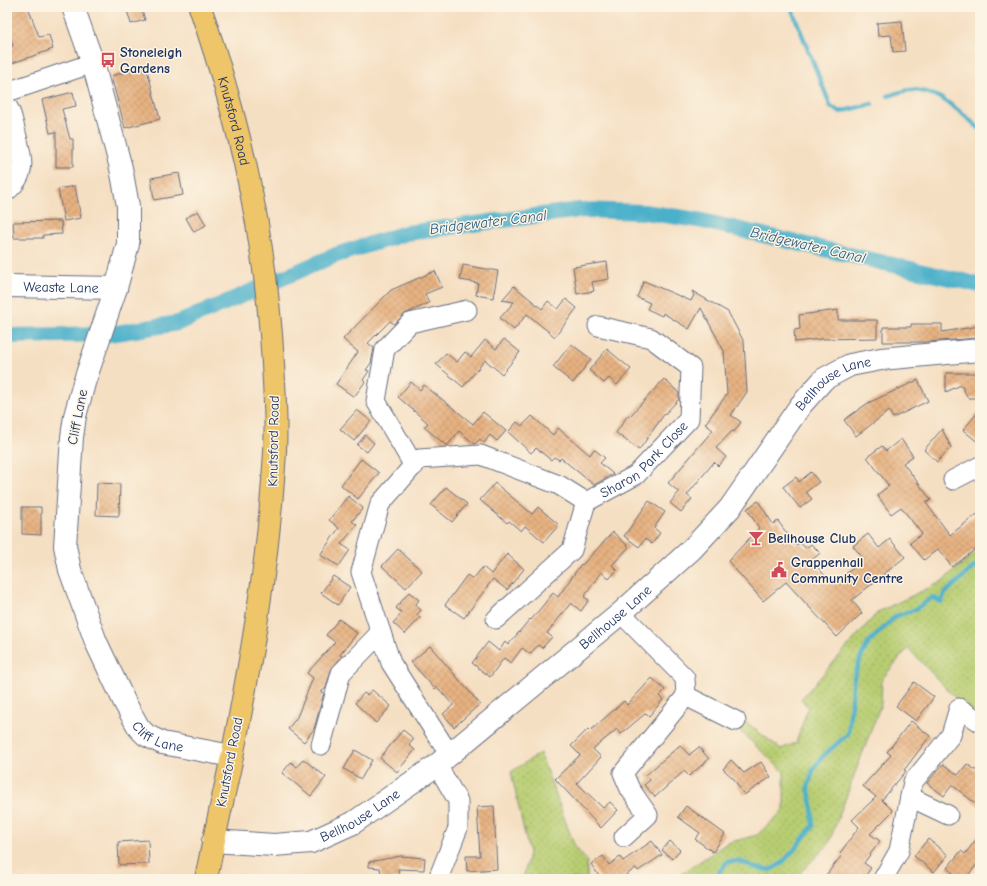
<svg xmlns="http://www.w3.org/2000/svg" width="987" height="886" viewBox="0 0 987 886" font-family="'Comic Neue',sans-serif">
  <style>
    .park { fill: url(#park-dots); stroke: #697e68 }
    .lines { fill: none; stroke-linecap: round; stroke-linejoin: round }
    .stream { stroke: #4bb0ca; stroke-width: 4.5 }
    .canal { stroke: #4bb0ca; stroke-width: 16 }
    .building { fill: url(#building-cross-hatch) }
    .minor-casing { stroke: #676d81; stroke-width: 21 }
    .tertiary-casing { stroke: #676d81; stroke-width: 24 }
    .trunk-casing { stroke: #676d81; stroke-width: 24 }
    .minor { stroke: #fff; stroke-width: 19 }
    .tertiary { stroke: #fff; stroke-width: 22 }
    .trunk { stroke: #eec569; stroke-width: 22 }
    .labels { text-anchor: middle; stroke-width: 3; stroke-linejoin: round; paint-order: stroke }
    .poi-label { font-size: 14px; font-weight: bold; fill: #1b2f5e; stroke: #fcf5e5; text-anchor: start }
    .street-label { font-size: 14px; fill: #1b2f5e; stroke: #fcf5e5 }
    .water-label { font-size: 15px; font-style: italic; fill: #2c5c84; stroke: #fcf5e5 }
  </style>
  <defs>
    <pattern id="park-dots" width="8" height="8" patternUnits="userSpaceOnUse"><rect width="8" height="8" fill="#b7cd71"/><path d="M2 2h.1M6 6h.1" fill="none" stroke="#9db064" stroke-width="1.8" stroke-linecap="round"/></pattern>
    <pattern id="building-cross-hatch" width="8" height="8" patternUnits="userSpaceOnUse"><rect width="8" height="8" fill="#e7b281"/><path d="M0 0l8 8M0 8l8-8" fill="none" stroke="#c69972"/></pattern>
  </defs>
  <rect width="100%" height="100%" fill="#fcf5e5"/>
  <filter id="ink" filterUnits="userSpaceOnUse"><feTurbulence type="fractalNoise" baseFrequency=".025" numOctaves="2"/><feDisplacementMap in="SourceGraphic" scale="8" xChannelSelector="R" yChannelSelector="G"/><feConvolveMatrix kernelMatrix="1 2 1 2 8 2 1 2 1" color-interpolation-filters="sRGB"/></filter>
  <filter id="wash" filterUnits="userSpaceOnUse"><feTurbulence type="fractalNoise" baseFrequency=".012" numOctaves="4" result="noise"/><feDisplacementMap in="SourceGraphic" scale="16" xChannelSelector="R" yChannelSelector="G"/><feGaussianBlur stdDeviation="0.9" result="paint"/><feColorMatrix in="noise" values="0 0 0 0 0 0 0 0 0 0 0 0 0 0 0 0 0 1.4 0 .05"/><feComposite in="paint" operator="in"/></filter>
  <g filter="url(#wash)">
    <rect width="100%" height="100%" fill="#f5dfc2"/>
    <g class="park">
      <path d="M980,549V717L960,703L908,648L882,679L881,704L828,845L794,879H674L727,843L757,835L784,810V772L740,731L743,720L781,749L796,743L808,707L801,699L878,612L941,582Z"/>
      <path d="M540,753L575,847L587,861V879H523L529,853L511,772Z"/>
    </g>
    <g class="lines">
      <g class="stream">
        <path d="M791,7L831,107L840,112L872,104"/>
        <path d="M888,96C895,94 902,91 910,90C938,89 960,112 980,129"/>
        <path d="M717,879L720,871L727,862L739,861L757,868L770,870L781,864L794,850L813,826L812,805L808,787L814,768L823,756L848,734L854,677L861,657L869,642L896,616L914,610L933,597L941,602L945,593L980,562"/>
      </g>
      <path class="canal" d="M7,336L110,334L178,323L336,255L406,233L579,210L644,212L698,220L980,285"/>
    </g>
    <g id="blocks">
      <g class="building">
        <path d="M7,7H28L39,37L49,35L53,49L7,65V48L13,46L7,26Z"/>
        <path d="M126,7H141L145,20L131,24Z"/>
        <path d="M902,21L905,51L893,52L891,35L878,36L877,23Z"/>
        <path d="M146,66L160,119L125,128L111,76Z"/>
        <path d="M73,92L76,106L62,109L70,139H73V167H56V132L50,133L42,100Z"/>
        <path d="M179,173L183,195L154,200L151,178Z"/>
        <path d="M75,186L81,218L64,221L58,189Z"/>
        <path d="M198,211L206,225L194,232L186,218Z"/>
        <path d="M61,221L62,234L43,235V238H14L13,222Z"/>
        <path d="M607,262L609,279L592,282L594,291L577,294L573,267Z"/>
        <path d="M463,265L498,271L493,298L476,295L478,283L460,280Z"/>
        <path d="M435,271L442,287L425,294L429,303L405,314L394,324L390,321L368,343L374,348L371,363L366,370L369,371L363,380L365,382L354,397L336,384L358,352L343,339L391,290Z"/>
        <path d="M644,281L691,301L694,295L692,291L728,312L744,342L747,392L731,415L741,422L734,432L732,431L716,448L726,457L718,466L714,462L687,495L692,499L681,512L670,503L679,492L668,483L713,430L705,424L727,394L724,351L701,308L689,329L663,313L662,316L647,309L650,303L637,297Z"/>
        <path d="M514,286L542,309L548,301L558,309L566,299L577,308L555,337L527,314L514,330L500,318L514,302L502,300Z"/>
        <path d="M838,310V320H877V338L820,339L795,342L794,330L800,329L799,315Z"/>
        <path d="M911,324H942V332L980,326V338L925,342H883V327H911Z"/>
        <path d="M504,339L520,352L502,374L485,360L463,387L436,364L446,353L457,362L465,352L471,357L485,340L496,349Z"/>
        <path d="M571,344L591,359L573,383L553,367Z"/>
        <path d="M607,349L631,369L617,385L609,378L604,383L589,370Z"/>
        <path d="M946,373H980V398H968L961,385L946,392Z"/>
        <path d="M664,379L679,393V399L663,416L639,450L616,433L628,415L630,416Z"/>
        <path d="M918,380L928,401L893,418L889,411L856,436L844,420L868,403Z"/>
        <path d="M411,382L420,390L424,385L473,424L483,412L506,431L497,441L490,435L484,443L480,439L475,444L459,431L447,446L424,427L428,423L398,397Z"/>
        <path d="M357,410L371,421L354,441L340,429Z"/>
        <path d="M980,410V444L963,430Z"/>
        <path d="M532,416L553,435L558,428L590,455L594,449L605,458L600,463L613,474L594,485L561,458L559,460L554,457L551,460L536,448L531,453L508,432L517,422L522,426Z"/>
        <path d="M942,429L951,447L937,462L924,450Z"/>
        <path d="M365,435L374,443L367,452L357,445Z"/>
        <path d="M901,439L913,456L903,463L931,500L926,503L950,535L980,512V546L952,567L938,549L924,560L910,543L922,534L901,507L891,514L877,495L889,486L867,457L882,446L886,451Z"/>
        <path d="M361,459L379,473L358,499L341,485Z"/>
        <path d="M811,472L819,482L806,492L812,499L800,508L783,487L796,477L799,482Z"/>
        <path d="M97,483L120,484L119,516L96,515Z"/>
        <path d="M495,483L532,514L538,507L559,525L544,542L525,526L521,531L509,521L507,523L480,500Z"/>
        <path d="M446,487L467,504L452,522L431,505Z"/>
        <path d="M348,496L363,508L352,521L357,525L341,544L350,550L339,566L320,555L339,528L329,520Z"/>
        <path d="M649,501L665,512L654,528L660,533L652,544L645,539L639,547L624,536Z"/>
        <path d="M758,501L773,524L778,521L795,545L800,543L806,548L811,544L820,553L812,560L830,582L841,578L864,559L853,546L868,534L879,548L890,539L905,557L852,600L862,613L837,637L786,582L763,601L728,561L759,528L747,509Z"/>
        <path d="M22,507H41V535L22,534Z"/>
        <path d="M613,532L629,547L612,565L617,570L609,579L601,572L584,597L589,600L581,611L571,603L547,633L552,637L542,648L538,645L530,654L522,648L511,663L504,658L490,677L472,663L488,642L499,651L505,642L508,645L530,619L531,620L553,593L558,597L581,564L582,565Z"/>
        <path d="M398,549L422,571L406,588L382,566Z"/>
        <path d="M507,554L524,569L507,590L493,579L464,618L445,605L467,575L473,579L483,567L491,574Z"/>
        <path d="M333,576L350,587L338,605L321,593Z"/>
        <path d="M409,592L419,600L415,605L421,610L417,615L420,618L405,634L393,623L402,613L396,608Z"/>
        <path d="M339,619L357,633L340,655L342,656L331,670L326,688L321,692L324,693L314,729L304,742L288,729L297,717L313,678L307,673L335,642L326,635Z"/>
        <path d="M430,646L480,704L454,727L443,714L453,705L437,687L435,689L411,662Z"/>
        <path d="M652,678L665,690L659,696L663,700L649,716L646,713L621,734L617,729L593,749L601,757L577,783L603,808L610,802L618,810L601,828L555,779L580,755L571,746L588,729L590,731L624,701L627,705Z"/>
        <path d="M914,682L934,697L916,721L896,706Z"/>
        <path d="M372,690L391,706L376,723L355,703L364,693L367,695Z"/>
        <path d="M911,721L930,736L904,770L906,771L882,800L893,811L870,834L880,841L864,863L871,868L863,879H823L842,855L840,853L859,827L852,820L876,797L863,786L891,755L887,752Z"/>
        <path d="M403,730L414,739L409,745L415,750L397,772L380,758Z"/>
        <path d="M680,745L689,755L699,747L709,759L689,776L684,771L655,797L644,785L650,780L646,775Z"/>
        <path d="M355,750L372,760L361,779L344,769Z"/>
        <path d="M303,759L326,777L311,796L282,773L291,762L297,767Z"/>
        <path d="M731,760L744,773L761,762L771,777L744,795L734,779L723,769Z"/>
        <path d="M943,764L958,775L967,764L980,773V807L952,785L944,796L927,783Z"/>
        <path d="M494,806L497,869L467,871L466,856H480L477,807Z"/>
        <path d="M686,806L725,834L713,852L695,839L700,833L678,817Z"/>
        <path d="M980,834V861L965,879H960L947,868L961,851L965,854Z"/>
        <path d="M928,839L948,855L934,872L914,856Z"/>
        <path d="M148,840L149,864L119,865L118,842Z"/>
        <path d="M652,841L662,855L638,871L636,868L620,879H601L591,864L603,856L609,865L620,857L623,861Z"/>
        <path d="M670,841L680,850L672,859L662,850Z"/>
        <path d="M401,856L425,858L424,870L398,869L400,879H382L380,868L369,867V862Z"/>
      </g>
    </g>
  </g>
  <g filter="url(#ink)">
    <use href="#blocks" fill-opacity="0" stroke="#676d81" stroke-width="1"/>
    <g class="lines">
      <defs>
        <g id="minor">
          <path d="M7,92L93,63"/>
          <path d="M7,106C12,112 13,122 15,129C21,154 30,172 7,191"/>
          <path d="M414,466L376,401L385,349L410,323L467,310"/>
          <path d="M953,480L980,466"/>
          <path d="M621,613L685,678L686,696L623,773L630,789L648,815L624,837"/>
          <path d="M496,619L572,550L586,502"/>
          <path d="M686,696L736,721"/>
          <path d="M321,745L341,673L381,632"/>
          <path id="s1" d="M449,754L391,663L361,572L380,504L419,459L481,455L559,485L586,502L636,475L689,419L691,368L651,338L598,326"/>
          <path d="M437,765L458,801V828L438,879"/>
          <path d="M910,797L948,815"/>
          <path d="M883,879L899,851L913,782L951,735L959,708L980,722"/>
        </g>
        <g id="tertiary">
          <path id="s2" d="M73,7L93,63L121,168L128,206V244L116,288L84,383L75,416L72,437L65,546L70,570L96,642L125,703L139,728L146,735L162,743L232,756"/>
          <path id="s3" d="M7,286L116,288"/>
          <path id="s4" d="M213,841L274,845L311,842L353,823L437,765L621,613L692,549L730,508L800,406L824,379L850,365L881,359L980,350"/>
        </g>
        <g id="trunk">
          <path id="s5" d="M200,7C241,126 266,238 273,364C275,398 277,432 274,466C268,563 251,661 232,757C223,798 214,838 206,879"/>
        </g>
      </defs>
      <use href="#minor" class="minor-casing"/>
      <use href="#tertiary" class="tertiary-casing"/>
      <use href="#trunk" class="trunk-casing"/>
      <use href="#minor" class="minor"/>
      <use href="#tertiary" class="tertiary"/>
      <use href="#trunk" class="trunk"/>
    </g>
  </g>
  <defs>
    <symbol id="bus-bare" viewBox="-9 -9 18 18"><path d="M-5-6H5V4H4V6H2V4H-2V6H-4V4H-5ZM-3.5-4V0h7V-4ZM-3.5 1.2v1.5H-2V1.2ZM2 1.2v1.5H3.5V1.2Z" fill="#d1495b" stroke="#fcf5e5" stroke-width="2.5" paint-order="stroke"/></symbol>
    <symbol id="bar-bare" viewBox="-9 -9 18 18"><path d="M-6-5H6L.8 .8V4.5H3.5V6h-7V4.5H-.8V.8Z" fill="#d1495b" stroke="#fcf5e5" stroke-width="2.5" paint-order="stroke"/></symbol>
    <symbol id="civic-bare" viewBox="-9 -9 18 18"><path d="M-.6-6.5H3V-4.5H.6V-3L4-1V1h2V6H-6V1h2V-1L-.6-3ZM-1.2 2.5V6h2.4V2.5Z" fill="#d1495b" stroke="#fcf5e5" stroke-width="2.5" paint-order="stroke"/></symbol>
  </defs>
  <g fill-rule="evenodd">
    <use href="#bus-bare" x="97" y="49" width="22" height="22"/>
    <use href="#bar-bare" x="745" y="527" width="22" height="22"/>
    <use href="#civic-bare" x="768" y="559" width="22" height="22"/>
  </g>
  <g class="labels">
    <g class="poi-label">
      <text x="120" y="57">Stoneleigh<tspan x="120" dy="16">Gardens</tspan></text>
      <text x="768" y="543">Bellhouse Club</text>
      <text x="791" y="567">Grappenhall<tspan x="791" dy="16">Community Centre</tspan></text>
    </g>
    <g class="street-label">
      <text dy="5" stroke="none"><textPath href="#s5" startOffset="119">Knutsford Road</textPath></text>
      <text dy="5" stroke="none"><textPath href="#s3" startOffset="54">Weaste Lane</textPath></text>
      <text dy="5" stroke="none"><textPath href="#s4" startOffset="802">Bellhouse Lane</textPath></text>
      <text transform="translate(77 417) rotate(-79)" y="5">Cliff Lane</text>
      <text transform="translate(273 441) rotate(-89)" y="5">Knutsford Road</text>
      <text dy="5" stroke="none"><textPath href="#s1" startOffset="584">Sharon Park Close</textPath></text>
      <text dy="5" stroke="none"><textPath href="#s4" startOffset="478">Bellhouse Lane</textPath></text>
      <text dy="5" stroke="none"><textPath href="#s2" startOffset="774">Cliff Lane</textPath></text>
      <text transform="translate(229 762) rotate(-79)" y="5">Knutsford Road</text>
      <text dy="5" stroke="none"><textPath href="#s4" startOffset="154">Bellhouse Lane</textPath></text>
    </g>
    <g class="water-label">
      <text transform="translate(488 222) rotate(-7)" y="5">Bridgewater Canal</text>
      <text transform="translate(808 245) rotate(13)" y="5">Bridgewater Canal</text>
    </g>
  </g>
  <rect width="987" height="886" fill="none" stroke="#fcf5e5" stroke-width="24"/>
</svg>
